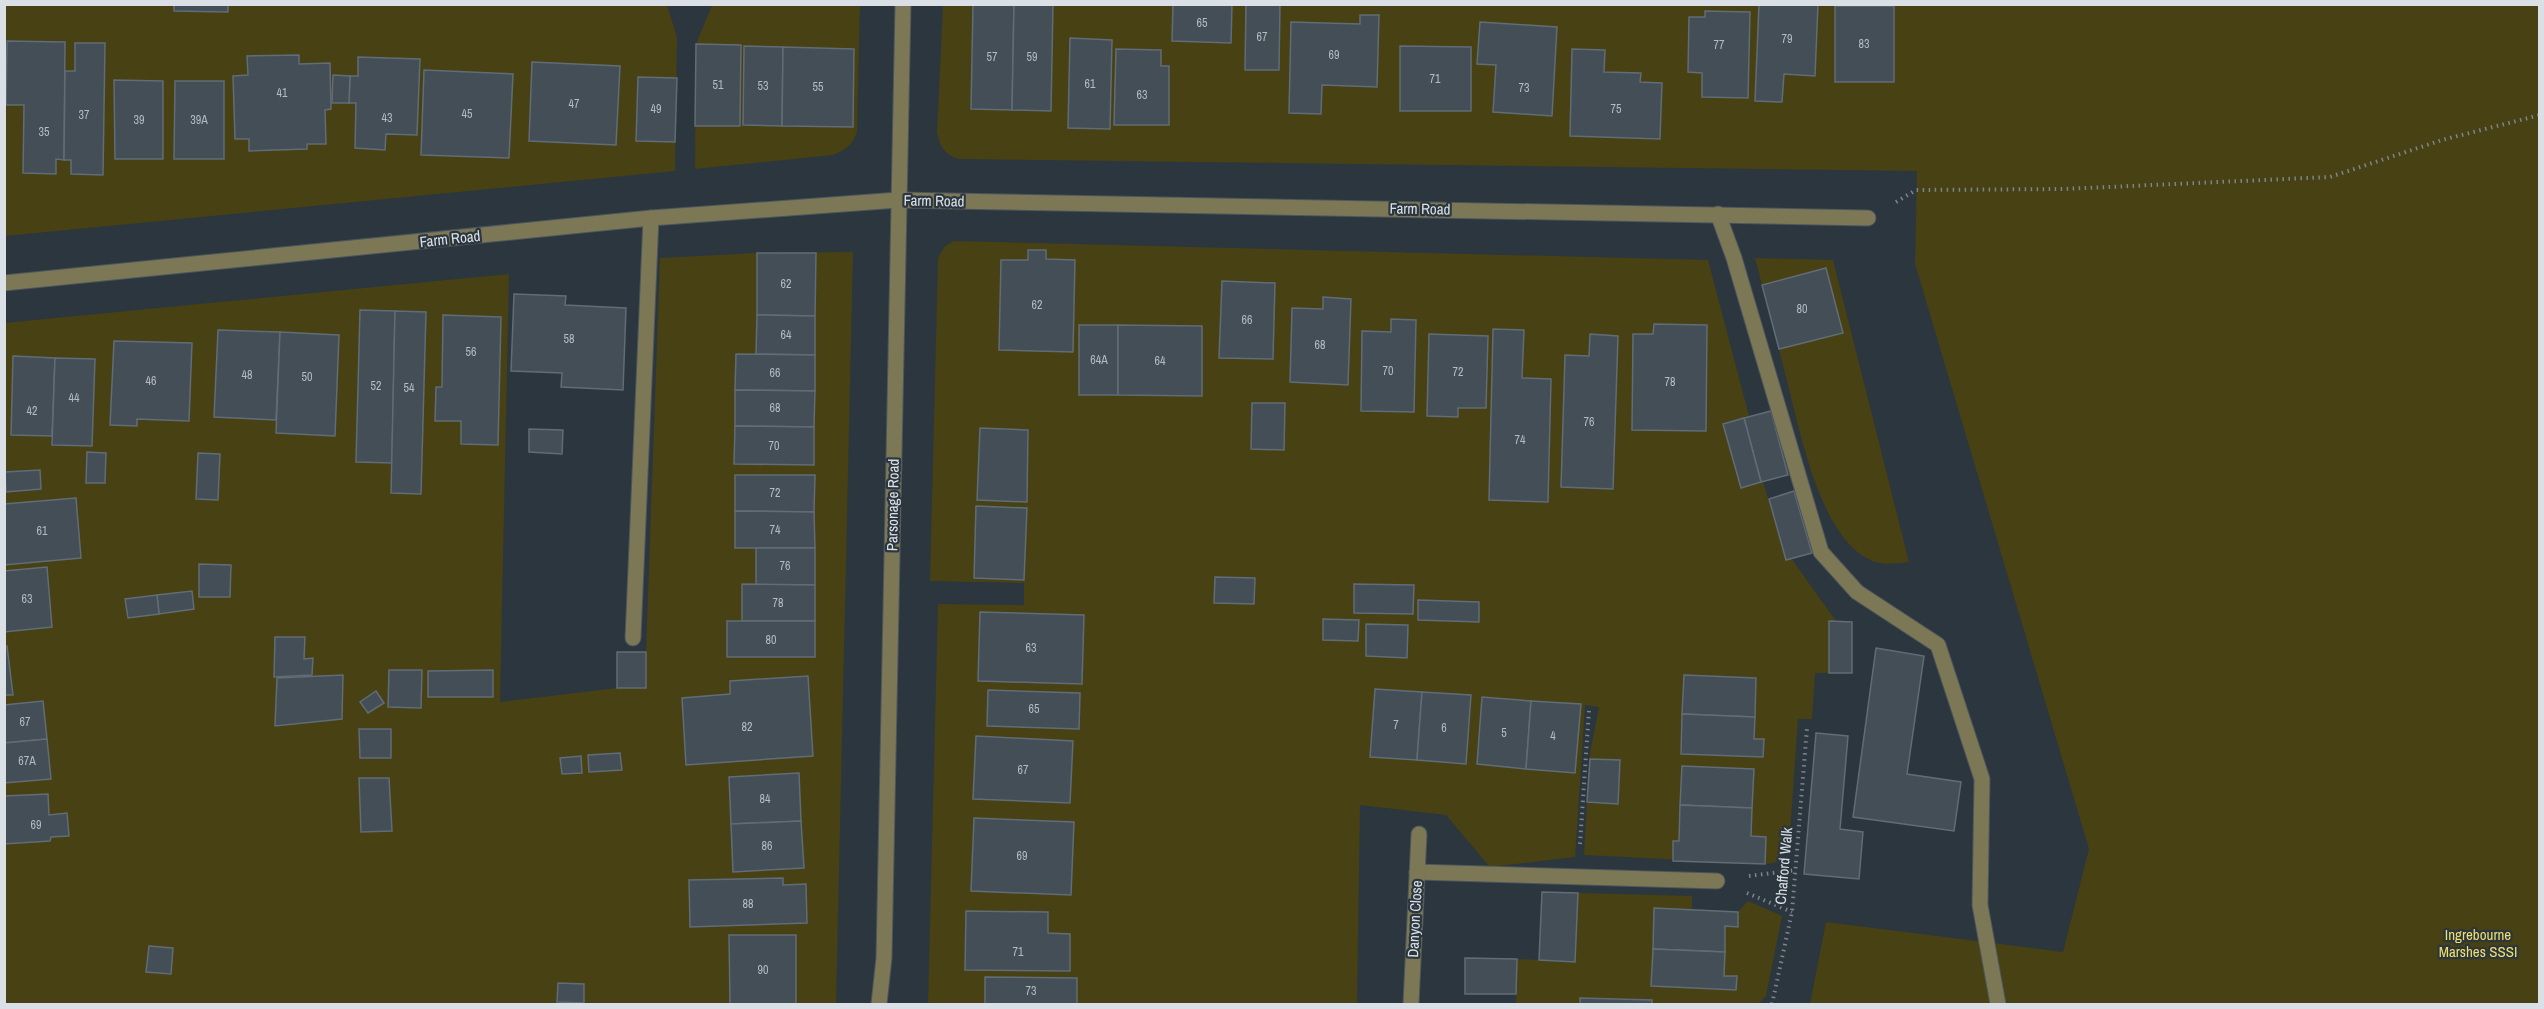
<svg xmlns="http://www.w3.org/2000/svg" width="2544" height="1009" viewBox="0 0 2544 1009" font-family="'Archivo Narrow',sans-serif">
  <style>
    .green { fill: #474113 }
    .building { fill: #444e57; stroke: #616c76; stroke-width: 1.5 }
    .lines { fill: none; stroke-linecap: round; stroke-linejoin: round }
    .minor-casing { stroke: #4b555d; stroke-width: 17 }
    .path { stroke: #7c848c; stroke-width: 4; stroke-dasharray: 1.5 4.5; stroke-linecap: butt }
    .minor { stroke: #7c7755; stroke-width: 15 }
    .labels { text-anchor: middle; stroke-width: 4.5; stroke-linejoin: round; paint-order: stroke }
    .number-label { font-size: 12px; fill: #b4bcc2 }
    .street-label { font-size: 15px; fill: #dae0e6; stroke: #2c363f }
    .park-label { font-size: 15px; fill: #f0df69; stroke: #2c363f }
  </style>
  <rect width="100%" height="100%" fill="#2c363f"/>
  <g class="green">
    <path d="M5,5H667L677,37L675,171L5,236Z"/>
    <path d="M712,5H860L857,131C853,145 847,149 833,155L695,169L696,44Z"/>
    <path d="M943,5H2539V1004H1810L1826,922L2063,952L2089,849L1915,264L1917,171L959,159C944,154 940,147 937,132Z"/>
    <path d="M954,241L1708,260L1749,416L1744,418L1786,559L1791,558L1836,621L1829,622V673H1815L1812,719H1798L1789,847C1782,858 1778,863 1765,864L1584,855L1590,753L1599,707L1585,705L1575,857L1490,867L1446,815L1360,805L1357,1004H928L938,604L1024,605V583L930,581L938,258L945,246Z"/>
    <path d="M853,252L836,1004H5L4,323L509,274L500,702L617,688V652H646L660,258L757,253Z"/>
    <path d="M1755,258L1833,260L1909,562C1893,564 1879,566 1865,557C1818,530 1799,426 1786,377C1776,337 1765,297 1755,258Z"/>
    <path d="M1542,892L1692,896V910L1738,912L1748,901L1782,916L1766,996L1758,1004H1516L1517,959L1539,960Z"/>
  </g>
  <g class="building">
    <path d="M174,4H228V12L174,11Z"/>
    <path d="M973,4H1014L1012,110L971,109Z"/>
    <path d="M1014,4L1053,5L1051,111L1012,110Z"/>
    <path d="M1173,4H1232L1231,43L1172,41Z"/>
    <path d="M1246,4H1280L1279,70H1245Z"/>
    <path d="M1759,4H1818L1815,76L1784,74L1782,102L1755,101Z"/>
    <rect x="1835" y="6" width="59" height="76"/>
    <path d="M1705,11L1750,12L1748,98L1702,97V73L1688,72L1689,17H1705Z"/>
    <path d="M1360,15H1379L1377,87L1322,85L1321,114L1289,113L1291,22L1360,24Z"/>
    <path d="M1480,22L1557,27L1552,116L1493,112L1496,65L1477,64Z"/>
    <path d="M1070,38L1112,40L1110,129L1068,128Z"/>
    <path d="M7,41L65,42L64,160L56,159V174L23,173L24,105H6Z"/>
    <path d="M75,43H105L103,175L71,174V160H64L65,71H75Z"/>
    <path d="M696,44L741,45L740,126H695Z"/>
    <path d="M744,46L783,47L782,126L743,125Z"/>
    <path d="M1400,46L1471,47V111H1400Z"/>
    <path d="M783,47L854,49L853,127L782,126Z"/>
    <path d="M1116,49L1161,50V66H1169V125H1114Z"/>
    <path d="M1572,49L1605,50L1604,72L1641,73L1640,82L1662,83L1660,139L1570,136Z"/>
    <path d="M299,55V64L330,63L331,109L325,110L326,144H307V149L249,151V139H235L233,76L248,75L247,56Z"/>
    <path d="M358,57L420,59L417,135L386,134L385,150L355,148L356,103H349L350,76H358Z"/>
    <path d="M532,62L620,66L616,145L529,141Z"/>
    <path d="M424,70L513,74L509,158L421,155Z"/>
    <path d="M333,75L350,76L349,103H332Z"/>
    <path d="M638,77L677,78L675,142L636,141Z"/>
    <path d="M114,80L163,81V159H115Z"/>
    <path d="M175,81H224V159H174Z"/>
    <path d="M1028,250H1046V259L1075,260L1073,352L999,350L1001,260H1028Z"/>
    <path d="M757,253H816L815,316L757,315Z"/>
    <path d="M1826,268L1843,333L1779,349L1762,285Z"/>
    <path d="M1222,281L1275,283L1273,359L1219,358Z"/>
    <path d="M514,294L566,296L565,305L626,308L623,390L561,387L562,373L511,371Z"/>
    <path d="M1323,297L1351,299L1348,385L1290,382L1292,308L1323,309Z"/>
    <path d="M360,310L395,311L392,463L356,462Z"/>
    <path d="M395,311L426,312L421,494L391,493Z"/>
    <path d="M443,315L501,317L498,445L461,444V421H435L436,387H442Z"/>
    <path d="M757,315L815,316V355L756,354Z"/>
    <path d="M1391,319L1416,320L1414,412L1361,411L1362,331L1391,332Z"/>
    <path d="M1654,324L1707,325L1706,431L1632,430L1633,334H1653Z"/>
    <rect x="1079" y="325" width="39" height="70"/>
    <path d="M1118,325L1202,326V396L1118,395Z"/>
    <path d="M1493,329L1524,330L1522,378L1551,379L1548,502L1489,500Z"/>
    <path d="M218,330L280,332L276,420L214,417Z"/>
    <path d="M280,332L339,335L335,436L276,433Z"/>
    <path d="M1429,334L1488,336L1486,408H1458V417L1427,416Z"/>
    <path d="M1590,334L1618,336L1613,489L1561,487L1565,355L1589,356Z"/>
    <path d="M114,341L192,343L189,421L137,419V426L110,425Z"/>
    <path d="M736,354L815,355V391L735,390Z"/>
    <path d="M13,356L55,358L52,436L11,435Z"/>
    <path d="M55,358L95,359L92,446L52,445Z"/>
    <path d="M735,390L815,391L814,427L735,426Z"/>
    <path d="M1252,403H1285L1284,450L1251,449Z"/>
    <path d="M1771,411L1788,475L1761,482L1744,418Z"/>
    <path d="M1744,418L1761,482L1741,488L1723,424Z"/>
    <path d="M735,426L814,427V465L734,464Z"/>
    <path d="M980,428L1028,430L1027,502L977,500Z"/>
    <path d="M529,429L563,430L562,454L529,452Z"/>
    <path d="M87,452L106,453L105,483H86Z"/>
    <path d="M198,453L220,454L218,500L196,499Z"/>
    <path d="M40,470L41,489L6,492L5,472Z"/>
    <path d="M735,475H815L814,512L735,511Z"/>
    <path d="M1794,491L1812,553L1786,560L1769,499Z"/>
    <path d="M76,498L81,558L4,565V504Z"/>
    <path d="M976,506L1027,508L1024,580L974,578Z"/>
    <path d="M735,511L814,512L815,548H735Z"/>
    <rect x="756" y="548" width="59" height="37"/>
    <path d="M199,564L231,565L230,597H199Z"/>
    <path d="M47,567L52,627L4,632V571Z"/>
    <path d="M1215,577L1255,578L1254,604L1214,603Z"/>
    <path d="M742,584L815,585V621H742Z"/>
    <path d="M1354,584L1414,585L1413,614L1354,613Z"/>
    <path d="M192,591L194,609L159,614L157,595Z"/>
    <path d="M157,595L159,614L128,618L125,599Z"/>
    <path d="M1418,600L1479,602V622L1418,620Z"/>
    <path d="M980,612L1084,615L1082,684L978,681Z"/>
    <path d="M1323,619L1359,620L1358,641L1323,640Z"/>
    <rect x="727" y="621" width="88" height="36"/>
    <path d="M1829,621L1852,622V673H1829Z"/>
    <path d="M1366,624L1408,625L1407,658L1366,656Z"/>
    <path d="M275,637H305L304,659L313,658L312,675L274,677Z"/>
    <path d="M4,646H7L13,695H4Z"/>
    <path d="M1876,648L1924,656L1907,774L1961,782L1954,831L1853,817Z"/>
    <rect x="617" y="652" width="29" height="36"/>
    <path d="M389,670H422L421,708L388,707Z"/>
    <path d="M493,670V697H428V671Z"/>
    <path d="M343,675L342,719L275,726L277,678Z"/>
    <path d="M1684,675L1756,678L1755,717L1682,714Z"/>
    <path d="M808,676L813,756L686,765L682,698L730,694V681Z"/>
    <path d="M1375,689L1422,692L1417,760L1370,757Z"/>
    <path d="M988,690L1080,693L1079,729L987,726Z"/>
    <path d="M376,691L384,703L368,713L360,702Z"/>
    <path d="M1422,692L1471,695L1466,764L1417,760Z"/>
    <path d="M1482,697L1531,701L1526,769L1477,764Z"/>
    <path d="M43,701L47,739L4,743V705Z"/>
    <path d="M1531,701L1581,704L1575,773L1526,769Z"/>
    <path d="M1682,714L1755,717L1754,739H1764L1763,757L1681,754Z"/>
    <path d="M359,729H391V758H360Z"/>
    <path d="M1816,733L1848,736L1840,829L1863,832L1859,879L1804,874Z"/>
    <path d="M976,736L1073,741L1070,803L973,799Z"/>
    <path d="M47,739L51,779L4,783V743Z"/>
    <path d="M620,753L622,770L589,772L588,755Z"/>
    <path d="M581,756L582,773L562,774L560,758Z"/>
    <path d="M1590,759L1620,760L1618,804L1587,802Z"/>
    <path d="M1682,766L1754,769L1752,808L1680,805Z"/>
    <path d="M799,773L801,821L731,824L729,777Z"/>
    <path d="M359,778H389L392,831L361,832Z"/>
    <path d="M48,794L49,815L67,813L69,836L51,837L50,841L4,844V796Z"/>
    <path d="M1680,805L1752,808L1751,836L1766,837L1765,864L1673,861V841H1679Z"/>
    <path d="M974,818L1074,822L1071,895L971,891Z"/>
    <path d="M801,821L804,868L733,872L731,824Z"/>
    <path d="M783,878V885L806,884L807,923L690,927L689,880Z"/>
    <path d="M1542,892L1578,893L1575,962L1539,960Z"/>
    <path d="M1654,908L1738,912V927L1725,926V952L1653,949Z"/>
    <path d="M966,911L1048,912V933L1070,934V971L965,970Z"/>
    <path d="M729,935H796V1004H730Z"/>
    <path d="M149,946L173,948L171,974L146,972Z"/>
    <path d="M1653,949L1725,952L1724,976H1737L1736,990L1651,986Z"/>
    <path d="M1465,958L1517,959L1516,994H1465Z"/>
    <path d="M985,977L1077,978V1004H985Z"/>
    <path d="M558,983L584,984V1003L557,1002Z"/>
    <path d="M1580,998L1652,1000V1004H1580Z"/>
  </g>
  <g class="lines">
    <defs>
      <g id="minor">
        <path d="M1718,214L1734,258L1821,552L1857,592L1938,645L1982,779L1980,905L1998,1004"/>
        <path d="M4,283L651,218L898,200L1868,218"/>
        <path d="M633,638L651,218"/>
        <path d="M1417,872L1717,881"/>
        <path d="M879,1004L884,958L903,4"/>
        <path d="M1411,1004L1419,834"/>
      </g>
    </defs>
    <use href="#minor" class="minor-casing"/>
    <g class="path">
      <path d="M1896,202L1916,190L2064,189L2330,177L2442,140L2540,115"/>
      <path d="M1580,844L1589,710"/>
      <path d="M1749,876L1796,870"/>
      <path d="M1747,893L1792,912"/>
      <path d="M1772,1004L1792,912L1807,728"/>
    </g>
    <use href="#minor" class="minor"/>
  </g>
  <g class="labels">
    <g class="number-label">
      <text x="1202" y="27">65</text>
      <text x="1262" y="41">67</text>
      <text x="1787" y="43">79</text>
      <text x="1864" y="48">83</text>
      <text x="1719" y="49">77</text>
      <text x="1334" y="59">69</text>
      <text x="992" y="61">57</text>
      <text x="1032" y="61">59</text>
      <text x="1435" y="83">71</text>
      <text x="1090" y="88">61</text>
      <text x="718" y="89">51</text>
      <text x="763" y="90">53</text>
      <text x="818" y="91">55</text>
      <text x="1524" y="92">73</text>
      <text x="282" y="97">41</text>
      <text x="1142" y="99">63</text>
      <text x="574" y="108">47</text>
      <text x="656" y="113">49</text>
      <text x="1616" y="113">75</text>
      <text x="467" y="118">45</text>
      <text x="84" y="119">37</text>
      <text x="387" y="122">43</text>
      <text x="139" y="124">39</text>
      <text x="199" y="124">39A</text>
      <text x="44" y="136">35</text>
      <text x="786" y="288">62</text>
      <text x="1037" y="309">62</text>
      <text x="1802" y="313">80</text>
      <text x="1247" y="324">66</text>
      <text x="786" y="339">64</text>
      <text x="569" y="343">58</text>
      <text x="1320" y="349">68</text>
      <text x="471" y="356">56</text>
      <text x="1099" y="364">64A</text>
      <text x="1160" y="365">64</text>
      <text x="1388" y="375">70</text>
      <text x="1458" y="376">72</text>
      <text x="775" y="377">66</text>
      <text x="247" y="379">48</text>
      <text x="307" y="381">50</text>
      <text x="151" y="385">46</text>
      <text x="1670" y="386">78</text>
      <text x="376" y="390">52</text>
      <text x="409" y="392">54</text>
      <text x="74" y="402">44</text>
      <text x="775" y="412">68</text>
      <text x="32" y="415">42</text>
      <text x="1589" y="426">76</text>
      <text x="1520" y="444">74</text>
      <text x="774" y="450">70</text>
      <text x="775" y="497">72</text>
      <text x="775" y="534">74</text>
      <text x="42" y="535">61</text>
      <text x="785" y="570">76</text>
      <text x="27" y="603">63</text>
      <text x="778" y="607">78</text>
      <text x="771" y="644">80</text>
      <text x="1031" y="652">63</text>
      <text x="1034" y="713">65</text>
      <text x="25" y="726">67</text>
      <text x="1396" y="729">7</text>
      <text x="747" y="731">82</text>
      <text x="1444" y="732">6</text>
      <text x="1504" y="737">5</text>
      <text x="1553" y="740">4</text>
      <text x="27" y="765">67A</text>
      <text x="1023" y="774">67</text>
      <text x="765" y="803">84</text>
      <text x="36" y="829">69</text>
      <text x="767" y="850">86</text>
      <text x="1022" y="860">69</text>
      <text x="748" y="908">88</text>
      <text x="1018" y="956">71</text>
      <text x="763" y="974">90</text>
      <text x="1031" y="995">73</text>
    </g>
    <g class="street-label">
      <text transform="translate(934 201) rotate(1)" y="5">Farm Road</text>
      <text transform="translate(1420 209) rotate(1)" y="5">Farm Road</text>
      <text transform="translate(450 239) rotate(-6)" y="5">Farm Road</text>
      <text transform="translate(893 505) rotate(-89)" y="5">Parsonage Road</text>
      <text transform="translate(1784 866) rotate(-85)" y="5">Chafford Walk</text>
      <text transform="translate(1415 919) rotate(-87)" y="5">Danyon Close</text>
    </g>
    <g class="park-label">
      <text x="2478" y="940">Ingrebourne<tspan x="2478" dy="17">Marshes SSSI</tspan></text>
    </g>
  </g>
  <rect width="2544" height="1009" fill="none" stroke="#dae0e6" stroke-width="12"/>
</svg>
